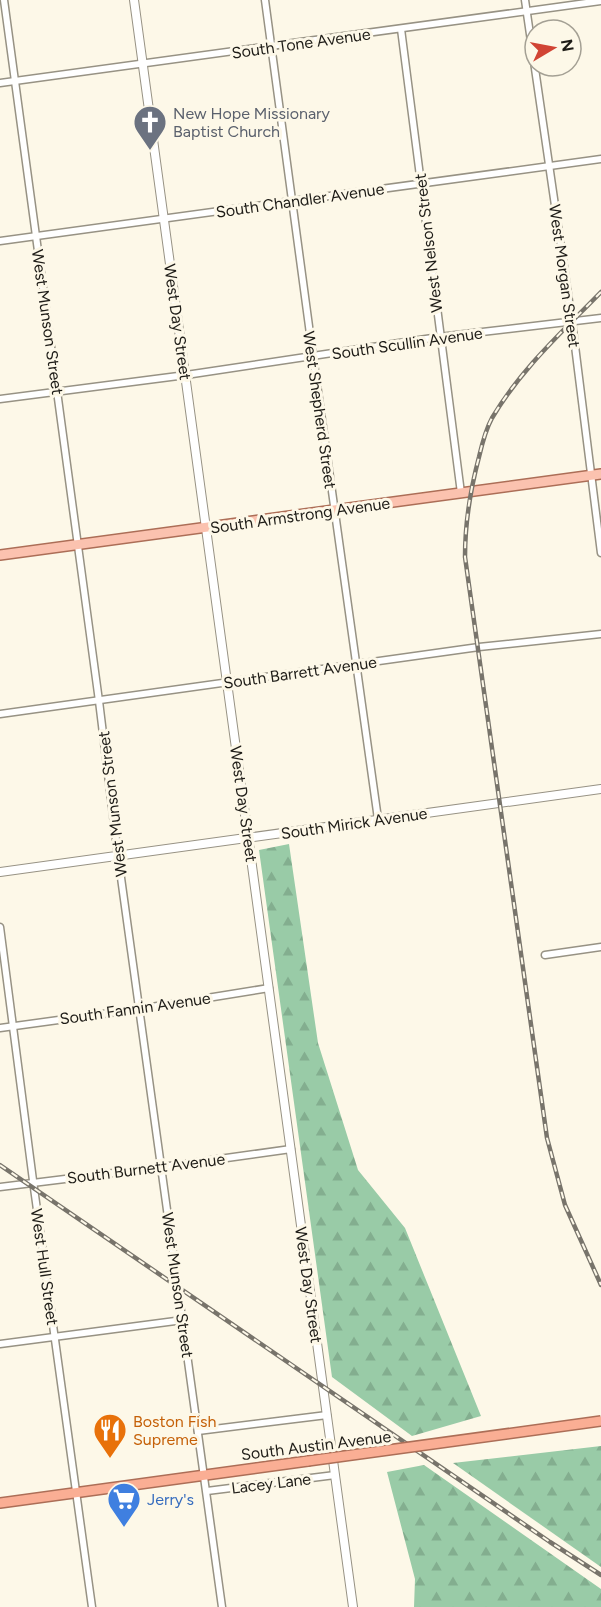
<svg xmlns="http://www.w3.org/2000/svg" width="601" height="1607" viewBox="0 0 601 1607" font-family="Figtree,sans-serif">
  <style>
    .forest { fill: url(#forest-firs) }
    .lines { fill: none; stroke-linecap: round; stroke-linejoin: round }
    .minor-casing { stroke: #979284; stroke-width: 9 }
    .tertiary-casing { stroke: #979284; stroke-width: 10 }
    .primary-casing { stroke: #ac6e57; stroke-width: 12 }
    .trunk-casing { stroke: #ac6e57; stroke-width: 12 }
    .minor { stroke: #fff; stroke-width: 6 }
    .tertiary { stroke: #fff; stroke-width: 8 }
    .primary { stroke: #fbc2af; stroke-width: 9 }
    .trunk { stroke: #faae94; stroke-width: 9 }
    .rail-casing { stroke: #78746b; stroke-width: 4.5 }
    .rail { stroke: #fdf8e8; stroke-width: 2; stroke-dasharray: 7; stroke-linecap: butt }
    .trunk-bridge-casing { stroke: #ac6e57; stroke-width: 12; stroke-linecap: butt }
    .trunk-bridge { stroke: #faae94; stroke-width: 9 }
    .labels { text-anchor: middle; stroke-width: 6; stroke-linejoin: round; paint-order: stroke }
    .street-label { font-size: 16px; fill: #1e1c17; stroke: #fdf8e8 }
    .worship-label { font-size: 16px; fill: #5b616d; stroke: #fdf8e8; text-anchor: start }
    .food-label { font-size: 16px; fill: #c56008; stroke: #fdf8e8; text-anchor: start }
    .shop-label { font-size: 16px; fill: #366cbe; stroke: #fdf8e8; text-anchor: start }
  </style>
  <defs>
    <pattern id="forest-firs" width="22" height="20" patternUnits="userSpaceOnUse" patternTransform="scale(1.5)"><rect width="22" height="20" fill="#99cba7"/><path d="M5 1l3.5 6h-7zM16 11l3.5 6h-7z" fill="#83ae8f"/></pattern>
  </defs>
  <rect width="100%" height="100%" fill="#fdf8e8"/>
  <g class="forest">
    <path d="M289,844L318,1043L358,1170L405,1228L481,1416L412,1436L332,1377L259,850Z"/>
    <path d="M601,1446V1567L453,1463Z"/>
    <path d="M424,1465L601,1589V1607H414L415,1579L387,1472Z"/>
  </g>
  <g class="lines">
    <defs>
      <g id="minor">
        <path d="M4,0L99,701L118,856L222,1607"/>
        <path d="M265,0L313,356L378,819"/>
        <path d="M525,0L572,322L601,553"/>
        <path d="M401,29L461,493"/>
        <path d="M0,83L601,1"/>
        <path d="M0,241L601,159"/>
        <path d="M0,399L186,375L439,337L601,318"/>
        <path d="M0,714L479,647L601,634"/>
        <path d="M0,927L34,1188L92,1607"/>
        <path d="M545,955L601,947"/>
        <path d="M0,1028L139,1009L269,988"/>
        <path d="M0,1187L162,1167L291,1149"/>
        <path d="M0,1344L183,1320"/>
        <path d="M198,1431L327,1415"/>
        <path d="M207,1491L335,1475"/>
      </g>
      <g id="tertiary">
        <path d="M134,0L353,1607"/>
        <path d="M0,872L601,789"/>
      </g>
      <path id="primary" d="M0,555L601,474"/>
      <path id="trunk" d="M0,1503L308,1461"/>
    </defs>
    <use href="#minor" class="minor-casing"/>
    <use href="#tertiary" class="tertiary-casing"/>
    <use href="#primary" class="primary-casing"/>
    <use href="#trunk" class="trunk-casing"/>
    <use href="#minor" class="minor"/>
    <use href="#tertiary" class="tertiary"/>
    <use href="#primary" class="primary"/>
    <use href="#trunk" class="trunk"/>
    <defs>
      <g id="rail">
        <path d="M601,292C562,332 521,369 492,418C486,429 482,444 479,457C470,491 465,522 465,557L547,1138L565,1205L601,1285"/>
        <path d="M0,1165L550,1542L601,1575"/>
      </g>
    </defs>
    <use href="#rail" class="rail-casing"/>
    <use href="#rail" class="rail"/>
    <defs>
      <path id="trunk-bridge" d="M308,1461L601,1421"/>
    </defs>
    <use href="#trunk-bridge" class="trunk-bridge-casing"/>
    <use href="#trunk-bridge" class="trunk-bridge"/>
  </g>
  <defs>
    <symbol id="church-pin" viewBox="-11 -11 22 30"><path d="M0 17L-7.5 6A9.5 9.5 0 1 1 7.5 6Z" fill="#6b7280" stroke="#fdf8e8"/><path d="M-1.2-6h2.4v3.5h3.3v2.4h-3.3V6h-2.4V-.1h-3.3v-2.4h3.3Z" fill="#fff"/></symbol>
    <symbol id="restaurant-pin" viewBox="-11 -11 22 30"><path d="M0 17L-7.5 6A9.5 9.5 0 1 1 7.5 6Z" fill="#e8710a" stroke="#fdf8e8"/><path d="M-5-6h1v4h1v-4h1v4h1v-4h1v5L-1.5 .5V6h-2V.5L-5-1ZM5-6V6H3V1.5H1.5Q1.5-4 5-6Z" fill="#fff"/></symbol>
    <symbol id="supermarket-pin" viewBox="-11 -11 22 30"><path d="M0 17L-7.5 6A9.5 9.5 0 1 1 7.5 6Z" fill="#3f7fe0" stroke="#fdf8e8"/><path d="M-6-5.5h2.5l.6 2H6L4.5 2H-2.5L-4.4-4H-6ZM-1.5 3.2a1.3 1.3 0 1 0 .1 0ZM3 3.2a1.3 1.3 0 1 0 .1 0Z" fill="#fff"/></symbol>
  </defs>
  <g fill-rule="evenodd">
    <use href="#church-pin" x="131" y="103" width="38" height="52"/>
    <use href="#restaurant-pin" x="91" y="1411" width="38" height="52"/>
    <use href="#supermarket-pin" x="105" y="1480" width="38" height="52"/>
  </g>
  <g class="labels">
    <g class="street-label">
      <text transform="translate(301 43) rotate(-8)" y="6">South Tone Avenue</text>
      <text transform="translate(300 200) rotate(-8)" y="6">South Chandler Avenue</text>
      <text transform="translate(428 243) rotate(-97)" y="6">West Nelson Street</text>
      <text transform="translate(565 276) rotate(82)" y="6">West Morgan Street</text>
      <text transform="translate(48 322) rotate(82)" y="6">West Munson Street</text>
      <text transform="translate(178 322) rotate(82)" y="6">West Day Street</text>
      <text transform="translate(407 343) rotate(-8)" y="6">South Scullin Avenue</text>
      <text transform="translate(320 410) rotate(82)" y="6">West Shepherd Street</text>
      <text transform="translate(300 515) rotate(-8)" y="6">South Armstrong Avenue</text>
      <text transform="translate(300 672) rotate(-8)" y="6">South Barrett Avenue</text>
      <text transform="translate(112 804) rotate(-97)" y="6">West Munson Street</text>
      <text transform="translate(244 804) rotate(82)" y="6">West Day Street</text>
      <text transform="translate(354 823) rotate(-8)" y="6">South Mirick Avenue</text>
      <text transform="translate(135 1008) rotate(-8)" y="6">South Fannin Avenue</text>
      <text transform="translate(146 1168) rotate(-7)" y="6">South Burnett Avenue</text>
      <text transform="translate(45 1267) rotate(82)" y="6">West Hull Street</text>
      <text transform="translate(178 1285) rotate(82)" y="6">West Munson Street</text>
      <text transform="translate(309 1285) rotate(82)" y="6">West Day Street</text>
      <text transform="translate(316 1445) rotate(-7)" y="6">South Austin Avenue</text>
      <text transform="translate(271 1483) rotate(-7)" y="6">Lacey Lane</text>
    </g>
    <g class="worship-label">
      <text x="173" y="119">New Hope Missionary<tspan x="173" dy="18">Baptist Church</tspan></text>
    </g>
    <g class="food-label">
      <text x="133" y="1427">Boston Fish<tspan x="133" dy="18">Supreme</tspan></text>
    </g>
    <g class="shop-label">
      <text x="147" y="1505">Jerry's</text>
    </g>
  </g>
  <g transform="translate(553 48) rotate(80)"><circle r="28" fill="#fdf8e8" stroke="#a4a094" stroke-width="1.5"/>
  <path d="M0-4.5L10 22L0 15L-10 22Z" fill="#d14434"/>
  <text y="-9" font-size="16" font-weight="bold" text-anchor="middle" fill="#1e1c17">N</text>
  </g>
</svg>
